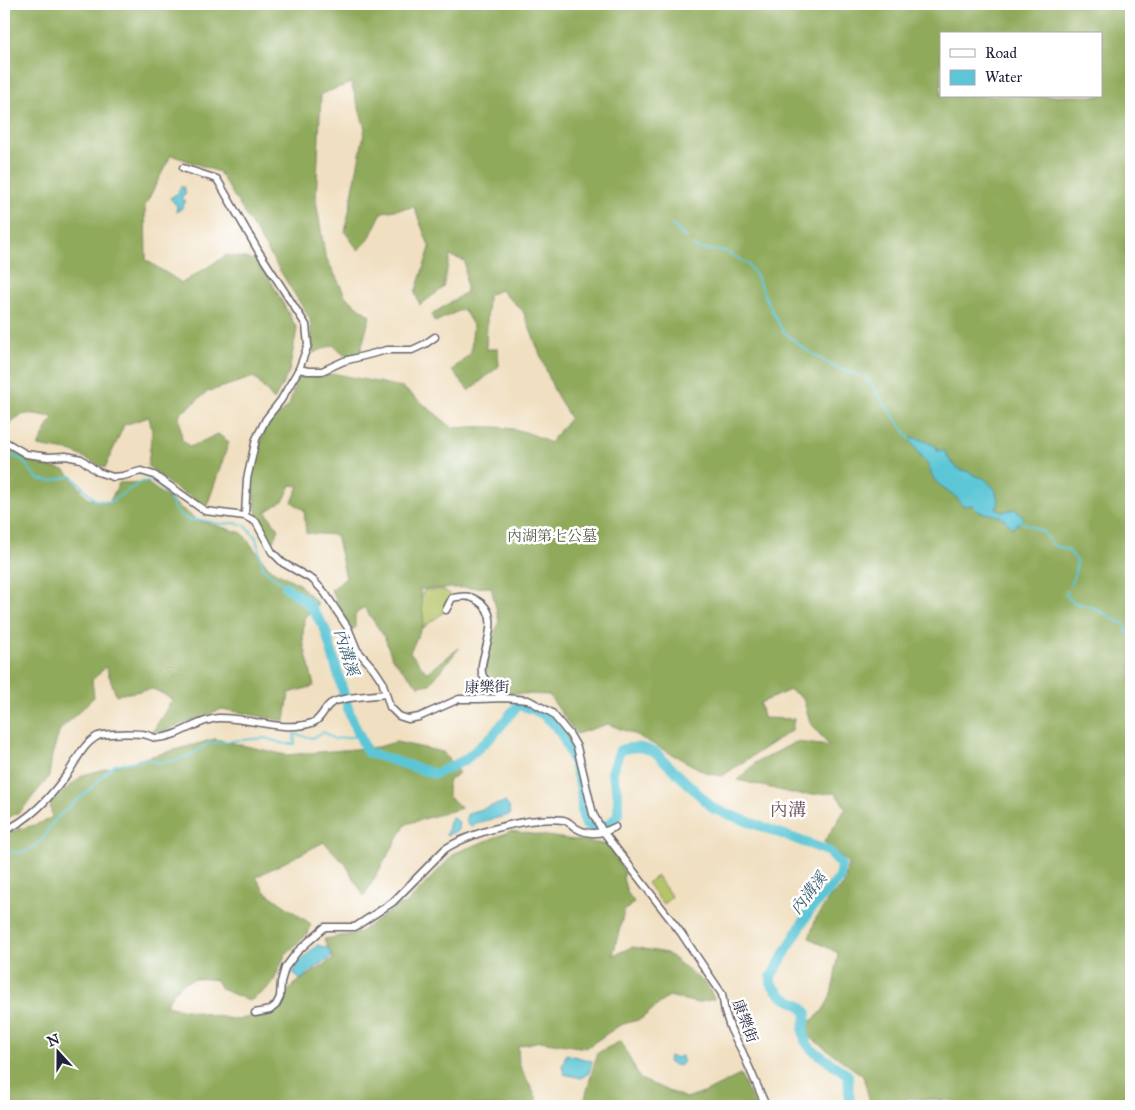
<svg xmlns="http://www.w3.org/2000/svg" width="1135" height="1110" viewBox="0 0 1135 1110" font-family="'IM FELL Great Primer','Noto Serif TC',serif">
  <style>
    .green { fill: #b5c467; stroke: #6c7351 }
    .forest { fill: #90aa5c; stroke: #59664c; fill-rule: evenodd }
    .water { fill: #5cc6d6; stroke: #3f7488 }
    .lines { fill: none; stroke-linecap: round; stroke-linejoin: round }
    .stream { stroke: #5cc6d6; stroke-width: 2 }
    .river { stroke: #5cc6d6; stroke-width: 10 }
    .minor-casing { stroke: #6a646a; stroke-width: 9 }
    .minor { stroke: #fff; stroke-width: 6 }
    .labels { text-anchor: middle; stroke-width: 5; stroke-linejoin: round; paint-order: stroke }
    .park-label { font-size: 15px; fill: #555b4a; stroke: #fff }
    .street-label { font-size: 15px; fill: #22223b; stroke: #fff }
    .water-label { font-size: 16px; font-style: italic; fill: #365b71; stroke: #fff }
    .quarter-label { font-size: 18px; fill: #664c5a; stroke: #fff }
  </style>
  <rect width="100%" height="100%" fill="#fff"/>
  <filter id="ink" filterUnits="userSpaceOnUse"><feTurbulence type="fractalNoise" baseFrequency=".02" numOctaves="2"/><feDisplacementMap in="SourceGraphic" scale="10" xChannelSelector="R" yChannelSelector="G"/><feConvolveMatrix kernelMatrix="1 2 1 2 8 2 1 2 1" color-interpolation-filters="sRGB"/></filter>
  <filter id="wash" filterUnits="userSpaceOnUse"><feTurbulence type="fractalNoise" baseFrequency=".0096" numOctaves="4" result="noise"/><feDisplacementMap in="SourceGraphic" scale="20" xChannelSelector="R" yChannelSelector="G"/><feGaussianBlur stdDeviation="1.12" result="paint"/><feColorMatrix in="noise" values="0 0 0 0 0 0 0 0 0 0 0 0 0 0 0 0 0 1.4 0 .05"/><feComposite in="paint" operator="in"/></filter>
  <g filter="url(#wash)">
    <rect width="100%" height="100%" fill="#f0dfc0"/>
    <g class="green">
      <path d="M424,590H444L451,595L443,613L406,640Z"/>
      <path d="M657,876L672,897L663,904L647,883Z"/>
    </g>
    <g class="forest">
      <path d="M4,4H1131V773L1126,774V788L1131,800V1106H955V1101L907,1098L898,1106H871L863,1076L807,1035V1023C834,1010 834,979 838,953L809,938L816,918L830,897L844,885L848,863L824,842L846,808L835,793L799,795L738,780L755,763L796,742L829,746L810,722L803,698L790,690L760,703L763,718L794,719L792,730L722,776L707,773L636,735L608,724L576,734L549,695L503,693L483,667L499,621L491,587L420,589L424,623L410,652L427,673L459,648L430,684L418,686L392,658L385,638L364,607L355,615V628L352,631L331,590L346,578L336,535L306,533L304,510L292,502L299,486L291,485L284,500L266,512L279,530L272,543L258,519L250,478L265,426L289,406L297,378L336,374L402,387L453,428C490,426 517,424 550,443L570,418L554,390L523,311L500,290L488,295L486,349H498L499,366L469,391L452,370L471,353L473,325L463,309L435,322L431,315L466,292L465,261L450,256L443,288L420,305L415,293L430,248L414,207L382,212L368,241L358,250L345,232L365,128L351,83L321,94L316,200L325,255L346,297L370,316L360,353L345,356L333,345L313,353L310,319L219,172L171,155L145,206L146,260L182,283L227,255L260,261L297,329L289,372L274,400L254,377L207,392L179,415L182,440L190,447L218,434L229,442L207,506L172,486L148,466L152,431L149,417L124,425L105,468L73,452L38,446L53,417C27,413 24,409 4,429ZM941,34H1101V96H941Z"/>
      <path d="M4,447L39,465L65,470L89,499L109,503L119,483L146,482L197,520L242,533L269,568L299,584L318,604L304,618L303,641L314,686L289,693L285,721L222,709L161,732L153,731L173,699L153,689L116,695L106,667L92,680L94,697L60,730L52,755L49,777L20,812L4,819V475L12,478L4,467Z"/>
      <path d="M215,739L286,755L378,747L396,742L443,752L459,773L448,781V796L462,808L406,824L364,896L346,865L324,842L256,877L265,892L311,924L307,934L285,955L272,985L250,1001L221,989L216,980C190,976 177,981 166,1006L237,1020L265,1013L295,984L333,959L324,939L359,933L397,906L406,904L455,853L511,831L610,845L625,873L623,878L627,892L634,902L624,912L613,955L633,947L667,953L708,986L714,999L697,1003L669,996L641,1019L620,1025L586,1048L540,1041L518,1046L519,1064L537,1099L534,1106H520L510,1103L509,1106H4V834C19,828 39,826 52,817L50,803L83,775Z"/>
      <path d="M621,1041L640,1079L686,1098L704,1093L740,1075L756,1106H583L597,1053Z"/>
    </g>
    <g class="water">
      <path d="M180,187H184L186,194L182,195V200L186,201L181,209L176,212L177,206L170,198L178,193Z"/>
      <path d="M912,437L923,440L937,447V451L944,450C947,456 952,464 958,468C961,471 966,470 969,472C975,475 977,477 984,478L995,489L999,503L996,508L1002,512L1015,509L1024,517L1013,528L1000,516L979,512L972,505L963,506C955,492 942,490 933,478C931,475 931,470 929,467C924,458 915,450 911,440Z"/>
      <path d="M505,802L509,807L510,815L476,823L472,827L468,825L466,818L468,813Z"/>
      <path d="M452,817L459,822L458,830L448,835H446L449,827L448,824Z"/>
      <path d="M317,945L327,948L330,950L331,956L329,960L323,962L300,980L293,972L296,966Z"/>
      <path d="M566,1054L592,1061L589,1073L581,1078L564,1074L562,1067Z"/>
      <path d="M670,1056L675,1058L682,1056L683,1062L679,1066L669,1063L668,1059Z"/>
    </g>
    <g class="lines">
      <g class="stream">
        <path d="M672,225L686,238"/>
        <path d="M693,245L698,249L725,251L748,264L755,274L773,313L783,331L803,348L833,366L859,376"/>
        <path d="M866,378L911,440"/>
        <path d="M4,453L21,459L38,479L51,481L72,476L95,500L110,502L141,482L153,481L168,495L176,512L188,520H202L221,524L236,523L245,525L256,538L263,568L286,587"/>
        <path d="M1019,521L1042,531L1053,545L1068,550L1077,561L1075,573L1070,586"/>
        <path d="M1067,591L1066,595L1073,602L1092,607L1124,624L1127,633L1131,631"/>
        <path d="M4,853L26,852L42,840L50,826L63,812L87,792L114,765L150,759L158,763L177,760L193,754L209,743L265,738L284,744H295L294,734L312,738L324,732L334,739L359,736"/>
      </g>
      <g class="river">
        <path d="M286,587L309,604L325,629L350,715L367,752L435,774L465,760L493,735L518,705C552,711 565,735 574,765C576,773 579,780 581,788C583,804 579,808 586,825L593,827L605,825"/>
        <path d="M609,825L618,815V795L612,773L620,750C636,746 641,746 656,753L714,809L828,851L841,865L839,879L810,910L771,977V984L783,997L798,1004L807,1013L803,1030L805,1041"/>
        <path d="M807,1044L811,1049L848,1075L850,1106"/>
      </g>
    </g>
  </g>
  <g filter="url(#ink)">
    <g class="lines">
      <defs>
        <g id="minor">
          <path d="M183,168L217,179L259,252L306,325L308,345L299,369L281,400L266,419L256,439L247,479L245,516"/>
          <path d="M299,369L308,371H322L344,361L387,350H412L425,344L435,337"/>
          <path d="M4,441L26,454L48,457L66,456L81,459L98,472L113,477L123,476L141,471L154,475L205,511L245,516L256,522L272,552L283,563L313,580L325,593L348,628L357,650L374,669L382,681L390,707L399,716L408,719L419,717L459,699H479L504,698L528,700L552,713L570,735L577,747L593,814L602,830L681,933L722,994L725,1012L731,1030L742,1051L766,1106"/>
          <path d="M446,610L452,598C462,596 470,595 478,601C507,618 475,660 483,676C488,684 498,692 504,698"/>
          <path d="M4,831C30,819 48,800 65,777C76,763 82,744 98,736C107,733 138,733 147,735C151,736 153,738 157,738C179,737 197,720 218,718C249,717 282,733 312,723C321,720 323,710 330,704C338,697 373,696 385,694"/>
          <path d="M255,1013L270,1010L276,1005L280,997L281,982L285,968L297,952L309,941L325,927H355L393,902L445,849C471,832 532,816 563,820C569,821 571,825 576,828C589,836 602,834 615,827"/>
        </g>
      </defs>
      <use href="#minor" class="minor-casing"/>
      <use href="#minor" class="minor"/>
    </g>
  </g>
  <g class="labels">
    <g class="park-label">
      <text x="552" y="541">內湖第七公墓</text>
    </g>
    <g class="street-label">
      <text x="487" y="692">康樂街</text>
      <text transform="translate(745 1021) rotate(69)" y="5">康樂街</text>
    </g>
    <g class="water-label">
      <text transform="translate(347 652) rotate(73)" y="6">內溝溪</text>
      <text transform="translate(808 893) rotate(-52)" y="6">內溝溪</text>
    </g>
    <g class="quarter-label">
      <text x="788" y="816">內溝</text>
    </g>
  </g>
  <rect width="1135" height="1110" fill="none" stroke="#fff" stroke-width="20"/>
  <rect x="940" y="32" width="162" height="65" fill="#ffffff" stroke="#a7a7b1"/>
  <rect x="950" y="49" width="25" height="8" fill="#ffffff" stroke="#a7a7b1"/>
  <text x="985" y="58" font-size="15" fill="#22223b">Road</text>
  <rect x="950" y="70" width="25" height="15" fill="#5cc6d6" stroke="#a7a7b1"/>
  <text x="985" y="82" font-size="15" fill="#22223b">Water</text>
  <g transform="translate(58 1052) rotate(339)" stroke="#ffffff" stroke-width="4" paint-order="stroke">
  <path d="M0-4L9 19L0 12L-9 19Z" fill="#22223b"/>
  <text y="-8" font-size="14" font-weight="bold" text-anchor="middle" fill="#22223b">N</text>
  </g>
</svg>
